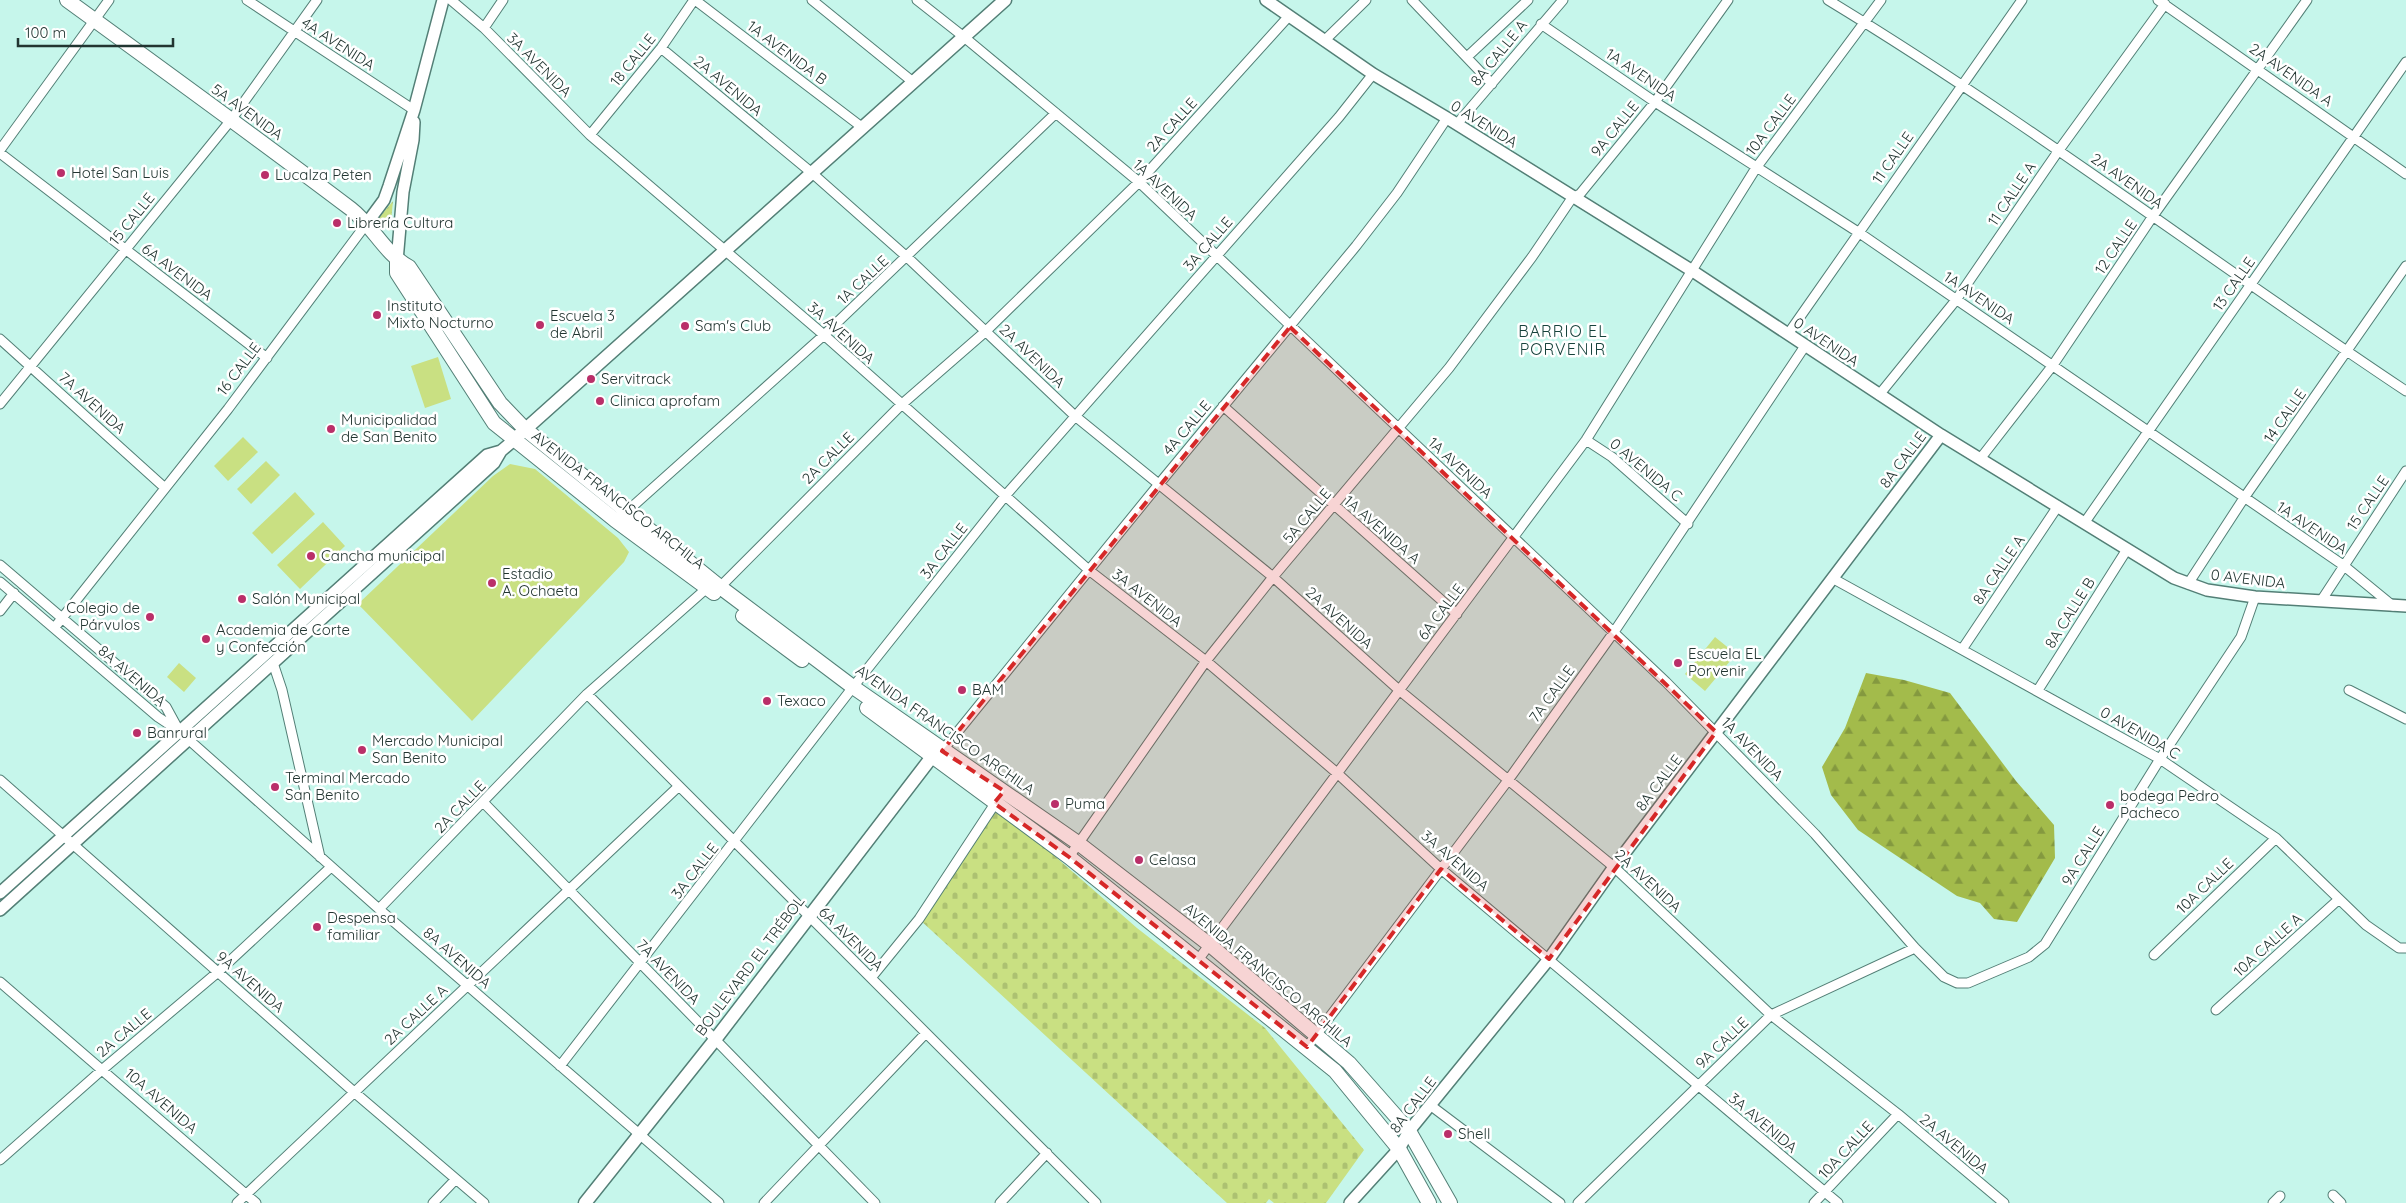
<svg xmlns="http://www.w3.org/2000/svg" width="2406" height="1203" viewBox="0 0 2406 1203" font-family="Quicksand,sans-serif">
<defs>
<pattern id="forest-firs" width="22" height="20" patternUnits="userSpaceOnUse" patternTransform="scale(1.25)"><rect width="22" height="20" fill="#a3bb4b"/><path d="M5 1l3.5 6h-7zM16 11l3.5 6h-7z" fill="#84993f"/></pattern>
<pattern id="cemetery-stones" width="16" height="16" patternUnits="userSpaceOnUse" patternTransform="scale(1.25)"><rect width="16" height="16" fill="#c9e082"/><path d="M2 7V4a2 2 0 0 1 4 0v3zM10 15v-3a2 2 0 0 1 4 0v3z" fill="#acc171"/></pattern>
<pattern id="park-dots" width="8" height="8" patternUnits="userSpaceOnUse" patternTransform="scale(1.25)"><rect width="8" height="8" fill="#c9e082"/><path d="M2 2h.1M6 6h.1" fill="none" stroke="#acc171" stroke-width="1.8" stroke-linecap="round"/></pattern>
</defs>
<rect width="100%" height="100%" fill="#c6f6eb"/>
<path fill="url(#forest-firs)" d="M1866 673 1904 680 1950 693 2016 781 2054 825 2055 858 2017 922 1994 919 1980 903 1957 896 1858 830 1831 795 1822 767 1845 728Z"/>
<path fill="url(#cemetery-stones)" d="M994 803 1137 928 1265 1028 1364 1150 1326 1203H1274L1269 1199 1266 1203H1227L919 919Z"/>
<path fill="url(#park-dots)" d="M393 201 390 231 378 219Z"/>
<path fill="#c9e082" d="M438 357 451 399 425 408 411 366Z
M243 437 258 452 228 481 214 466Z
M266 461 280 475 251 504 237 489Z
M510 464 535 469 618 538 629 552 624 562 472 721 358 604 493 476Z
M295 492 315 514 272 554 252 533Z
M323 522 345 546 300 589 277 565Z
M1715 637 1736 654 1705 691 1685 674Z
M179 663 196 678 184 692 167 677Z"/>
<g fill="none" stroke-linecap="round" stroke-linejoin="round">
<g stroke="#537f76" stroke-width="11">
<path id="minor" d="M247 0 414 110
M451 0 484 28 590 135 824 335 1090 571 1206 661 1337 773 1441 869 1838 1203
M695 0 863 128
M812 0 913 82
M917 0 964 37 1139 182 1666 682 1815 834 1915 948 1944 977 1957 983H1968L2029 957 2045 944 2160 759 2241 637 2255 597
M1412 0 1492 84
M1828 0C2027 121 2212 262 2406 391
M2158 0 2406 174
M1541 24 1655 102 1858 232 2343 565 2393 606
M484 28 503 0
M1324 41 1366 0
M661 48 812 173 907 257 1075 416 1273 577 1399 690 1614 867 1771 1015 1898 1114 2004 1203
M1467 57 1528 0
M1457 124 1563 0
M590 135 661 48 694 0
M0 150 109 0
M0 153 267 358
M1788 334 2022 0
M0 339 165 488
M1879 395 1956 300 2059 150 2165 4
M0 404 231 120 317 0
M1223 406 1457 614
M1586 440 1612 457 1688 524
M1980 459 2053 365 2153 216 2307 0
M624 514 824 335 1056 113
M2085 522 2406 62
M0 565 166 707 178 729
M1832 578 2160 759 2276 838 2366 925 2399 948H2406
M0 582 158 717 179 731 379 909 719 1203
M2188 584 2244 498 2406 266
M2321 601 2406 471
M0 611 14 593
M55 627 228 409 367 223
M1963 648 2058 506
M273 663 282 690 320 857
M2038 690 2126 551
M2349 690 2406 719
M587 694 1096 1203
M942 751 1159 484 1356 246 1397 193 1447 118
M0 780 354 1092 484 1203
M484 803 875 1203
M1069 857 1206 661 1273 577 1449 368 1532 257 1572 198 1580 194 1655 102 1728 0
M379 909 587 694 707 588 720 587 901 405 986 331 1139 182 1289 16
M2154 955 2276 838
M1198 960 1586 440 1756 168 1881 0
M871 978 919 919 998 799
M0 982 256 1203
M2216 1010 2338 900
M1307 1047 1509 779 1614 632 1805 346
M560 1066 853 687 1005 496 1339 117 1373 74
M1430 1105 1560 1203
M0 1160 103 1069 218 972 331 867
M2333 1195 2341 1203
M237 1203 679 786
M433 1203 456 1179
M764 1203 926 1033
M1000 1203 1047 1153
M1578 1203 1771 1015 1915 948
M1814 1203 1898 1114
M2273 1203 2280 1196"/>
</g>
<g stroke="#537f76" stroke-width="14">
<path id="tertiary" d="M1266 0 1373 74 1447 118 1691 270 1941 435 2174 578 2207 590 2255 597 2406 606
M367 223 384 200 389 186 414 110 443 0
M397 261 403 192 413 140 414 122
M0 893 487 455 501 451
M0 910 494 463 501 451 514 440
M1350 1203 1399 1149 1409 1131 1549 959 1614 867 1941 435"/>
</g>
<g stroke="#537f76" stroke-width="15">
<path id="secondary" d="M519 435 1005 0
M585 1203 714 1041 931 758 940 752"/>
</g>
<g stroke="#537f76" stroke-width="16">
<path id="primary" d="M67 0C162 69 257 138 351 209 373 226 385 254 409 267L500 403 525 429 720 587 853 687 1078 843 1210 945 1349 1063 1409 1131 1450 1203
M397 261V273L494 423 615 520 714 593
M743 616 802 660
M867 708 1069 857 1335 1071 1399 1149 1429 1203"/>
</g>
<use href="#minor" stroke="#fff" stroke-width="9"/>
<use href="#tertiary" stroke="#fff" stroke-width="11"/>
<use href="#secondary" stroke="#fff" stroke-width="12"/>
<use href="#primary" stroke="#fff" stroke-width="14"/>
</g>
<path fill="#d62828" fill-opacity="0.2" stroke="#d62828" stroke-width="4" stroke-dasharray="10 6" stroke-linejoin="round" d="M1290 327 1716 732 1549 959 1441 869 1307 1047 1069 857 994 803 1004 791 942 751Z"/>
<g fill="#ba2f69" stroke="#fff" stroke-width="2">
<circle cx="61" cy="173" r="5"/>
<circle cx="265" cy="175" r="5"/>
<circle cx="337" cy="223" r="5"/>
<circle cx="377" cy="315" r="5"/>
<circle cx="540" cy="325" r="5"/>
<circle cx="685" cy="326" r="5"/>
<circle cx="591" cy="379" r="5"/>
<circle cx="600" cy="401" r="5"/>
<circle cx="331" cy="429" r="5"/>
<circle cx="311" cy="556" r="5"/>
<circle cx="492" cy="583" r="5"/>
<circle cx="242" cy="599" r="5"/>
<circle cx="150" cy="617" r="5"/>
<circle cx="206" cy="639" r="5"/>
<circle cx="1678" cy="663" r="5"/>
<circle cx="962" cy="690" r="5"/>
<circle cx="767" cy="701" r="5"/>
<circle cx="137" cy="733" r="5"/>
<circle cx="362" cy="750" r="5"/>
<circle cx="275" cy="787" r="5"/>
<circle cx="1055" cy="804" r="5"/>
<circle cx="2110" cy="805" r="5"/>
<circle cx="1139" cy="860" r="5"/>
<circle cx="317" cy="927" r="5"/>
<circle cx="1448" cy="1134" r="5"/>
</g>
<g text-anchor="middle" stroke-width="5" stroke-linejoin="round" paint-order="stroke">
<g font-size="15" fill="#223531" stroke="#fff">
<text transform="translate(338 44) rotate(33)" y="5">4A AVENIDA</text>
<text transform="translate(787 53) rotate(37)" y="5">1A AVENIDA B</text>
<text transform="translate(1499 53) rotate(-51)" y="5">8A CALLE A</text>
<text transform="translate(633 60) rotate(-51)" y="5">18 CALLE</text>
<text transform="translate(539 65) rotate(45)" y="5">3A AVENIDA</text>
<text transform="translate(1641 75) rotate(34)" y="5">1A AVENIDA</text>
<text transform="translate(2291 75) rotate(35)" y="5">2A AVENIDA A</text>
<text transform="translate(728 86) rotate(40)" y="5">2A AVENIDA</text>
<text transform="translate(247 112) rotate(36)" y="5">5A AVENIDA</text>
<text transform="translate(1484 124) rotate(32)" y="5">0 AVENIDA</text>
<text transform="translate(1172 125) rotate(-48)" y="5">2A CALLE</text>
<text transform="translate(1771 125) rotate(-53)" y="5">10A CALLE</text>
<text transform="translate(1615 129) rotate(-51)" y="5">9A CALLE</text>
<text transform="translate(1893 158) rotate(-55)" y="5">11 CALLE</text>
<text transform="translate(2127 181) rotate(35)" y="5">2A AVENIDA</text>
<text transform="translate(1165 190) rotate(43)" y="5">1A AVENIDA</text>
<text transform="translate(2012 194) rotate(-56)" y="5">11 CALLE A</text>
<text transform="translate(132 219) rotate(-51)" y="5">15 CALLE</text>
<text transform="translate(1208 244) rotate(-49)" y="5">3A CALLE</text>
<text transform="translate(2116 247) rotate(-56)" y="5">12 CALLE</text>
<text transform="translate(177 272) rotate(37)" y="5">6A AVENIDA</text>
<text transform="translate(863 280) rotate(-43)" y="5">1A CALLE</text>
<text transform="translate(2234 284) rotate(-55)" y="5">13 CALLE</text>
<text transform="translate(1979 298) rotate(34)" y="5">1A AVENIDA</text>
<text transform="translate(841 333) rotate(42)" y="5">3A AVENIDA</text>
<text transform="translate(1826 342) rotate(34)" y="5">0 AVENIDA</text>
<text transform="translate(1032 356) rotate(44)" y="5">2A AVENIDA</text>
<text transform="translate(239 369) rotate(-53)" y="5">16 CALLE</text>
<text transform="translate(92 403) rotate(42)" y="5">7A AVENIDA</text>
<text transform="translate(2285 416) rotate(-55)" y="5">14 CALLE</text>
<text transform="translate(1187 428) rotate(-50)" y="5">4A CALLE</text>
<text transform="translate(828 458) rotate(-45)" y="5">2A CALLE</text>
<text transform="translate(1903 460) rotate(-53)" y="5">8A CALLE</text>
<text transform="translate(1460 468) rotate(43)" y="5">1A AVENIDA</text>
<text transform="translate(1646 470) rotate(40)" y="5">0 AVENIDA C</text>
<text transform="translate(618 500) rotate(38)" y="5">AVENIDA FRANCISCO ARCHILA</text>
<text transform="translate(2368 503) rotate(-56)" y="5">15 CALLE</text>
<text transform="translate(1307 516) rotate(-50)" y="5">5A CALLE</text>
<text transform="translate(2312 528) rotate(34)" y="5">1A AVENIDA</text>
<text transform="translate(1382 530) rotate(41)" y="5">1A AVENIDA A</text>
<text transform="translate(944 551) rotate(-52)" y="5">3A CALLE</text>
<text transform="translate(1999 570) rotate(-56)" y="5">8A CALLE A</text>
<text transform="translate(2248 579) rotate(7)" y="5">0 AVENIDA</text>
<text transform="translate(1147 598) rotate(38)" y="5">3A AVENIDA</text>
<text transform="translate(1441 612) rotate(-53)" y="5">6A CALLE</text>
<text transform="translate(2070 613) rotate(-58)" y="5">8A CALLE B</text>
<text transform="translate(1339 618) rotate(42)" y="5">2A AVENIDA</text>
<text transform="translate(132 676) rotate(41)" y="5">8A AVENIDA</text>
<text transform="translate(1552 694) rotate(-54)" y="5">7A CALLE</text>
<text transform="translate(945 730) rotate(35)" y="5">AVENIDA FRANCISCO ARCHILA</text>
<text transform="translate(2140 733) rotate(30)" y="5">0 AVENIDA C</text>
<text transform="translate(1752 749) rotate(46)" y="5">1A AVENIDA</text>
<text transform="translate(1659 783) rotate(-53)" y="5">8A CALLE</text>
<text transform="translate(460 807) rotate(-46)" y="5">2A CALLE</text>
<text transform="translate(2083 856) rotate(-58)" y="5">9A CALLE</text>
<text transform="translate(1455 861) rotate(41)" y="5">3A AVENIDA</text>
<text transform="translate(695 871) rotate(-52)" y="5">3A CALLE</text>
<text transform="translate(1648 881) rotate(43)" y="5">2A AVENIDA</text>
<text transform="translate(2205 886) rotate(-44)" y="5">10A CALLE</text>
<text transform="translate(851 939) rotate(45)" y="5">6A AVENIDA</text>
<text transform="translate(2268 945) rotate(-42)" y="5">10A CALLE A</text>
<text transform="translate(457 958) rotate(41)" y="5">8A AVENIDA</text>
<text transform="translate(750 966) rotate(-53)" y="5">BOULEVARD EL TRÉBOL</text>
<text transform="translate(668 972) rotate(46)" y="5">7A AVENIDA</text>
<text transform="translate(1268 975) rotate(40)" y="5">AVENIDA FRANCISCO ARCHILA</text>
<text transform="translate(250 982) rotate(41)" y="5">9A AVENIDA</text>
<text transform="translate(416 1015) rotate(-43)" y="5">2A CALLE A</text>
<text transform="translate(124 1033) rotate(-40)" y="5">2A CALLE</text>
<text transform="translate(1722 1043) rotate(-44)" y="5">9A CALLE</text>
<text transform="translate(161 1101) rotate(41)" y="5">10A AVENIDA</text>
<text transform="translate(1413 1105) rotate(-53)" y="5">8A CALLE</text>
<text transform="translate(1763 1123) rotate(40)" y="5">3A AVENIDA</text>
<text transform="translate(1954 1144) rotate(40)" y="5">2A AVENIDA</text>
<text transform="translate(1846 1150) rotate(-47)" y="5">10A CALLE</text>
</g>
<g font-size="15" fill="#223531" stroke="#fff" text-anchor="start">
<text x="71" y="178">Hotel San Luis</text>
<text x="275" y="180">Lucalza Peten</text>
<text x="347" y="228">Librería Cultura</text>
<text x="387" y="311">Instituto<tspan x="387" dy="17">Mixto Nocturno</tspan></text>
<text x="550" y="321">Escuela 3<tspan x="550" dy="17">de Abril</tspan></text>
<text x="695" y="331">Sam's Club</text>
<text x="601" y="384">Servitrack</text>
<text x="610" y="406">Clinica aprofam</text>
<text x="341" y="425">Municipalidad<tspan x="341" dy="17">de San Benito</tspan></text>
<text x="321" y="561">Cancha municipal</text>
<text x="502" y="579">Estadio<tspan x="502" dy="17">A. Ochaeta</tspan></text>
<text x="252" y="604">Salón Municipal</text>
<text x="140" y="613" text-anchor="end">Colegio de<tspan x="140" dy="17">Párvulos</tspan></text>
<text x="216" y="635">Academia de Corte<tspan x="216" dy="17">y Confección</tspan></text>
<text x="1688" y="659">Escuela EL<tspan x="1688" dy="17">Porvenir</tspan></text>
<text x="972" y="695">BAM</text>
<text x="777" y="706">Texaco</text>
<text x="147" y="738">Banrural</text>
<text x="372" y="746">Mercado Municipal<tspan x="372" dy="17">San Benito</tspan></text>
<text x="285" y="783">Terminal Mercado<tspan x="285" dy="17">San Benito</tspan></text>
<text x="2120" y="801">bodega Pedro<tspan x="2120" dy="17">Pacheco</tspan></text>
<text x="1065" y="809">Puma</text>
<text x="1149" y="865">Celasa</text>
<text x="327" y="923">Despensa<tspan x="327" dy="17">familiar</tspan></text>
<text x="1458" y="1139">Shell</text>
</g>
<g font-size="16" letter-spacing="1" fill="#17433c" stroke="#fff">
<text x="1563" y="337">BARRIO EL<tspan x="1563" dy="18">PORVENIR</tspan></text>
</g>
</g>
<path d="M18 38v8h155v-8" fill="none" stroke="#223531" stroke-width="2.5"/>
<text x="25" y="38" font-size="15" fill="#223531" stroke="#ffffff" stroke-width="4" paint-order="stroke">100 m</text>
</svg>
